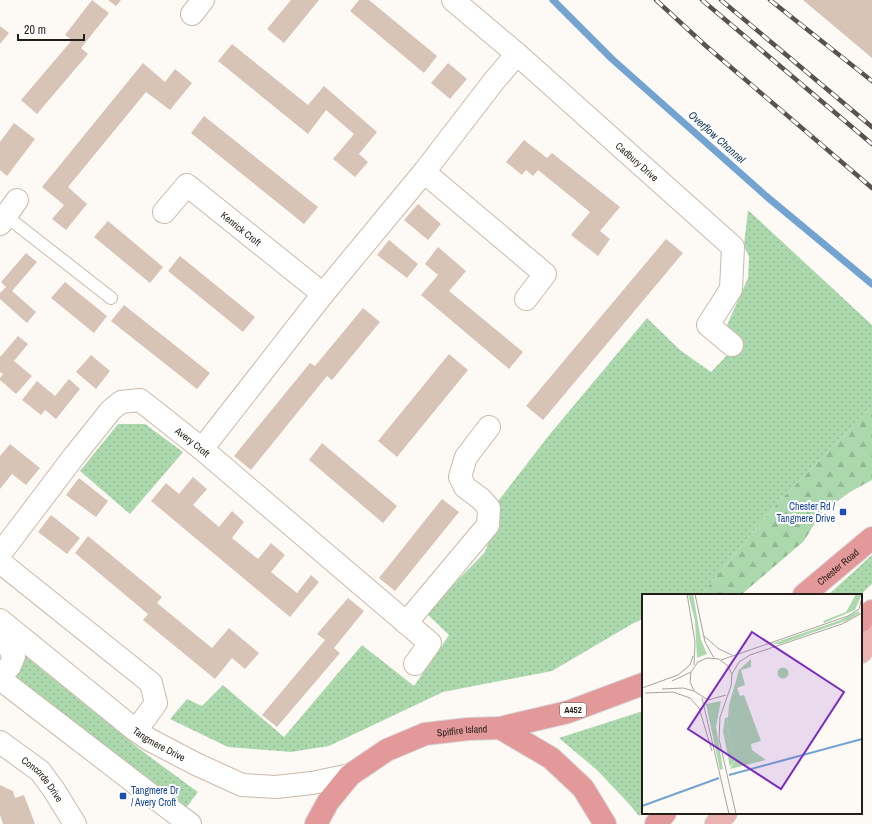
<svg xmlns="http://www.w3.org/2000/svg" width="872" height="824" viewBox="0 0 872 824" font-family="'Archivo Narrow',sans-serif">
<defs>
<pattern id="grass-dots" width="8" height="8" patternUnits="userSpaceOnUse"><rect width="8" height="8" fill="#acd8ad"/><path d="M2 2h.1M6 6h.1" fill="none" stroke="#94b994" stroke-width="1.8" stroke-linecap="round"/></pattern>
<pattern id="forest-firs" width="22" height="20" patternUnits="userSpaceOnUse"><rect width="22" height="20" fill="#acd8ad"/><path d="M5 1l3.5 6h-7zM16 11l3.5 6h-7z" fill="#94b994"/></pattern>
</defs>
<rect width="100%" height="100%" fill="#fdfaf6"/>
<path fill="url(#grass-dots)" d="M748 210 872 325V406L774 507 701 595H643V619L632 624 552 671 443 692 329 746 291 752 228 747 170 719 187 699 202 706 223 685 284 737 362 645 414 686 449 635 426 613 485 552 491 535 495 505 550 434 647 318 680 350 711 372 741 341 727 325 748 278 749 257 744 245Z
M118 424H145L183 452 130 514 80 471Z
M872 555V584L860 595H828Z
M22 653 146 754 198 792 183 812 11 679Z
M643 711V810L639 816 630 805 597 770 559 738Z"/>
<path fill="url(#forest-firs)" d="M872 406V480L850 492 821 513 804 541 741 595H701L774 507Z"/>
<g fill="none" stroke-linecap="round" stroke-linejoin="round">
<path stroke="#73a3d1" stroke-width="7" d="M553 0 612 59 766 196 872 284"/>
</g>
<path fill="#d8c4b6" d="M92 0 109 13 81 48 88 54 37 114 21 100 72 40 65 35Z
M108 0H121L116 6Z
M291 0H319L284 43 267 29Z
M359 0H369L437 56 424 73 350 11Z
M803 0H872V58Z
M0 26 9 33 0 44Z
M232 44 308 105 324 86 377 132 359 154 368 162 355 177 333 159 354 134 326 110 308 134 218 61Z
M143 63 165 82 175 69 192 83 170 110 146 92 68 187 87 204 66 230 52 219 64 205 42 187Z
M448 63 467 79 450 99 431 83Z
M204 116 318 207 304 224 191 133Z
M14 123 35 139 7 176 0 170V142Z
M524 140 547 158 552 153 620 207 600 231 610 239 598 256 571 235 590 212 538 170 533 176 526 170 522 175 506 162Z
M418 204 441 224 428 240 404 220Z
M108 221 163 267 150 283 94 237Z
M666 239 683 253 543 420 526 406Z
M389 240 418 264 407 278 377 255Z
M438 247 466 271 449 291 523 352 509 369 421 295 438 275 425 264Z
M26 253 37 262 12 291 36 312 27 323 0 299V293L6 287 1 282Z
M180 256 255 317 243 332 168 271Z
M65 282 107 316 94 333 51 298Z
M124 305 210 373 197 389 111 321Z
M363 308 380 322 332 380 327 376 251 470 234 456 310 363 315 366Z
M18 336 28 344 14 361 32 376 16 394 0 380V378L3 374 0 372V357Z
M449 354 468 370 397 457 378 441Z
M91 355 110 371 96 389 76 372Z
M69 379 80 389 56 419 45 410 41 415 22 400 37 381 55 396Z
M322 443 397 506 383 523 309 460Z
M10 444 40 468 26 485 12 474 0 489V456Z
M193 477 207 489 193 505 219 527 232 511 244 522 232 538 258 559 271 543 285 555 271 572 297 593 311 575 319 582 290 617 151 501 166 483 179 494Z
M79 478 108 501 96 517 66 495Z
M442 499 459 512 395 591 379 578Z
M51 515 80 538 67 554 38 532Z
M88 536 162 597 157 603 212 648 229 628 259 653 245 669 232 658 215 679 143 620 148 614 75 553Z
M348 598 364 611 334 648 340 653 277 727 262 715 325 640 317 634Z
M0 785 13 791 15 798 24 795 35 824H3L0 815Z"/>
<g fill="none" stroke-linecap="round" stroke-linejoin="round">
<g stroke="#cbb9a9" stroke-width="14">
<path id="service" d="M6 216 111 298"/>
</g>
<g stroke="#cbb9a9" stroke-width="24">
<g id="minor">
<path id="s1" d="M453 0 517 54 733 247 731 289 708 325 732 345"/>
<path d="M192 14 203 0"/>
<path d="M424 172 545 274 526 299"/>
<path id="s2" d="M164 212 187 185 323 294"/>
<path d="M0 224 17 200"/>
<path d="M202 449 323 294 424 172 494 81 517 54"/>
<path id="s3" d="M0 554 75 455 111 410 121 402 140 400 202 449 430 643 415 664"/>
<path d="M0 562 151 683 156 703 143 721 134 729"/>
<path d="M406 623 488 525 489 508 481 499 465 487 460 477 466 457 489 427"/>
<path d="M0 634 4 639 14 656 10 666 0 676"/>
<path id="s4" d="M0 742 40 771 54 790 75 824"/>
</g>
</g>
<g stroke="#cbb9a9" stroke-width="24">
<g id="tertiary">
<path id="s5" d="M0 620 134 729 150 740 196 764 242 785 276 787 312 783 350 775"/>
<path d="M0 679 147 792 190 824"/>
</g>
</g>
<g stroke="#d8d6d5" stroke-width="24">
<path id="primary" d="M861 652 872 638
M716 824 726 813"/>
</g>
<g stroke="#d8d6d5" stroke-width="24">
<g id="trunk">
<path id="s6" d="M804 595 872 538"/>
<path d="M861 621 872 611"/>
<path d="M500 728 551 758 583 788 605 824"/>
<path id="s7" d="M316 824 328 802 350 775 387 750 425 734 468 729 500 728 568 712 643 684"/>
<path d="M656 824 665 813"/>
</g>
</g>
<use href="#service" stroke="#fff" stroke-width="12"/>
<use href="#minor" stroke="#fff" stroke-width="22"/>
<use href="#tertiary" stroke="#fff" stroke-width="22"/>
<use href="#primary" stroke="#eab2b3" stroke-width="22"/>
<use href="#trunk" stroke="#e3989a" stroke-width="22"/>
<g stroke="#59524d" stroke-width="4.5">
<path id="rail" d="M656 0 706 46 872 188
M702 0 872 144
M721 0 872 127
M770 0 872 81"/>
</g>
<use href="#rail" stroke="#fff" stroke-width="3" stroke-dasharray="9" stroke-linecap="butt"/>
</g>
<g fill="#1a4fb4" stroke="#fff" stroke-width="1.5">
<rect x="839" y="508" width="8" height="8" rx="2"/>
<rect x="119" y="792" width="8" height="8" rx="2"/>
</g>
<g text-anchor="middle" stroke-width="4" stroke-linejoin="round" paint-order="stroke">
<rect fill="#fff" stroke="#66625d" stroke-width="1" x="560" y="703" width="26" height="14" rx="3"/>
<g font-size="9" font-weight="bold" fill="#251e18">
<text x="573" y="713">A452</text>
</g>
<g font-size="10" fill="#251e18" stroke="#fff">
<text dy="4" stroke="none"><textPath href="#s1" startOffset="245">Cadbury Drive</textPath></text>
<text dy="4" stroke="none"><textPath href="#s2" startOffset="105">Kenrick Croft</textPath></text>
<text dy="4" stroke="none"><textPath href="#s3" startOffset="281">Avery Croft</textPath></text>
<text dy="4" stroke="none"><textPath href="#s6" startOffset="44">Chester Road</textPath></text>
<text dy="4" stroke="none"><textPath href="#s7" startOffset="183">Spitfire Island</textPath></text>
<text dy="4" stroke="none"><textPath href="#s5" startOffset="202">Tangmere Drive</textPath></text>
<text dy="4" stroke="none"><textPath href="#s4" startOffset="57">Concorde Drive</textPath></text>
</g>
<g font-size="10" fill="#164399" stroke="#fff" text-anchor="end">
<text x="835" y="510">Chester Rd /<tspan x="835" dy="12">Tangmere Drive</tspan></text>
<text x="131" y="794" text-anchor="start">Tangmere Dr<tspan x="131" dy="12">/ Avery Croft</tspan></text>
</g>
<g font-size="11" font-style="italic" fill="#113654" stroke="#fff">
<text transform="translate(717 137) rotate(42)" y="4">Overflow Channel</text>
</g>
</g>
<g transform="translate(642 594)">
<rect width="220" height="220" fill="#fdfaf6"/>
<path d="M46 0H51L59 46 65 60 55 64 53 27ZM214 0H220L213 16 182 29 181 27 204 18ZM216 17 218 19 206 26 138 50H129L199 26ZM109 65V73L99 76 103 91 95 94 98 102 102 101 119 147 109 150 110 156 124 166 88 175 93 166 85 133 87 111 97 76ZM135.5 79a5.5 5.5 0 1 1 11 0a5.5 5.5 0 1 1-11 0ZM79 107 74 133 81 175 78 176 64 110Z" fill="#acd8ad"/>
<path d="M86 123 85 133 93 166 88 173 81 137 83 124Z" fill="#acd8ad"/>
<path fill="none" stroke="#73a3d1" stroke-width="2" d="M87 181 220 145M0 212 77 184"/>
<path fill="none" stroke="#a7a29d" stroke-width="1" d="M45 0 53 48 52 71M53 0 63 48 72 64M217 15 220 3M62 42 77 55 90 61M79 66 206 22 217 15M90 80 97 68 108 61 200 30 220 19M30 87 49 78M0 94 36 81 48 71 51 62M20 95 41 94 52 97M3 99 31 98 48 104 57 114 70 157M84 101 66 106 52 97 48 88 49 78 56 68 65 64 77 65 86 72 90 81 89 92 78 123 77 145 94 220M60 104 87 220"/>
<path fill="#7b2cbf" fill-opacity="0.15" stroke="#7b2cbf" stroke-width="2" d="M110 38 202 98 139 195 46 135Z"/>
<rect width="220" height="220" fill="none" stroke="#251e18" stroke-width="2"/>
</g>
<path d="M18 34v6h66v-6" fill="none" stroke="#251e18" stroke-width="2"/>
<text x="24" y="34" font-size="12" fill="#251e18" stroke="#ffffff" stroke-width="3" paint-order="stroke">20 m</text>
</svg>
